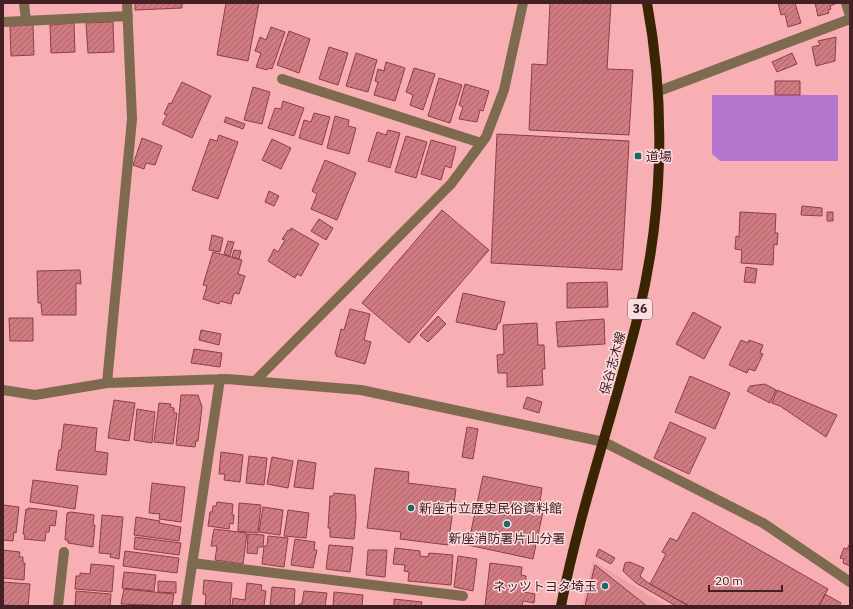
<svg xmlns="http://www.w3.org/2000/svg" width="853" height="609" viewBox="0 0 853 609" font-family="'IBM Plex Sans','Noto Sans JP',sans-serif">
<defs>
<pattern id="building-hatch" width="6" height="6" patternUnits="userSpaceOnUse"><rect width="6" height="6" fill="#d07b81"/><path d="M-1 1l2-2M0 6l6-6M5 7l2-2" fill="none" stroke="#aa6469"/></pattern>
</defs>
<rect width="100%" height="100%" fill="#f8afb3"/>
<path fill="#eda0a5" d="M593 561 667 606H582Z"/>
<path fill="#b576d0" d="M712 95H838V161H720L712 154Z"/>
<path fill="url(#building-hatch)" stroke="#8c3e47" d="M135 3H182V8L135 10Z
M226 3H259L248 61 217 55Z
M550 3H611L607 69 633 70 629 135 529 130 532 64 547 65Z
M778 3H795L801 23 788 27 785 14 781 15Z
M815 3H835V4L830 6 831 9 828 10 829 13 818 16Z
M113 22 114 52 88 53 86 23Z
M74 23 75 52 51 53 50 25Z
M33 25 34 55 11 56 10 26Z
M271 27 285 32 272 69 268 68 267 70 256 67 261 53 255 51 260 37 266 40Z
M289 31 310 39 299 73 277 65Z
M836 37 835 61 816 66 812 47 820 45 818 41Z
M329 47 348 53 338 85 319 79Z
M356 53 377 60 368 92 346 86Z
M792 53 797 64 777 72 772 62Z
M386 62 405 68 395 101 374 95 378 82 375 81 378 69 384 71Z
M414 68 435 74 423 110 410 105 413 95 406 92Z
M439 78 462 85 450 123 428 116Z
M775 81H800V95H775Z
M182 82 211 96 192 138 162 124 167 115 164 114 169 103 171 104Z
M465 84 489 91 483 111 480 110 477 122 459 119 463 107 459 105Z
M253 87 270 92 262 124 244 120Z
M283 101 304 108 294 136 268 128 275 108 281 109Z
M314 113 330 117 322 145 299 138 304 120 311 122Z
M335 116 349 120 348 126 356 128 349 154 327 148Z
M226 117 245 124 243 129 224 122Z
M388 130 400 133 390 168 368 161 377 132 386 135Z
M497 134 629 141 622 270 491 263Z
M219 135 238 142 218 199 192 190 210 139 217 141Z
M406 136 427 142 416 178 395 172Z
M142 138 162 146 155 165 146 163 144 169 133 165Z
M272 139 291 148 281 169 262 160Z
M431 140 456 147 451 168 445 166 441 180 421 174Z
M325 160 356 173 337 220 311 209 317 194 312 191Z
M269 191 279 196 274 206 265 202Z
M802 206 822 208V216L801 215Z
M442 210 489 250 409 343 362 303Z
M740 212 776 214 775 233H778L777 245 774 244 773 265 741 263 742 250 735 249 736 236 739 237Z
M827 212H833V221H827Z
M319 219 333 228 326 240 311 231Z
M291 228 319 244 301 276 297 274 295 278 268 261 274 249 278 252 285 240 282 239 288 230 290 231Z
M212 235 223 238 220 252 209 250Z
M228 241 234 242 230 256 224 254Z
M234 250 241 251 239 259 232 257Z
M213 252 242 260 238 274 245 276 239 294 234 293 231 304 220 301 219 304 203 299 207 286 203 285Z
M746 267 757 269 755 283 744 282Z
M80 270 81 284 76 283V315H42L41 303H38L37 271Z
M607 282 608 307 567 308V283Z
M463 293 505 302 500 323H498L496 330 456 322Z
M350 309 370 314 364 340 371 342 365 364 336 356 337 354H335L341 329 344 330Z
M693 312 721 327 704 359 676 344Z
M438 316 446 324 428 342 420 335Z
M9 318H33V341H10Z
M604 319 605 344 558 347 556 322Z
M537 323 538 345H544L545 369H542L543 385 507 387V373H498L497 355 504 354 503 325Z
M201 330 221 334 219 345 199 340Z
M741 340 748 343 749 340 763 345 760 353 763 354 755 371 749 369 747 373 729 365Z
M194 349 222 353 220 367 191 363Z
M690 376 730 393 715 429 675 412Z
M765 384 776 390 770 403 747 391 750 386Z
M777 390 837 415 826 437 780 406 772 403Z
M181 395H198L202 407 198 441H196L195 447 176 445Z
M527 397 542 402 539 413 523 408Z
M114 400 135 403 129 441 108 438Z
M159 403 171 404 170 407 174 408V413H177L173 444 154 442Z
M137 409 155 412 152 443 134 440Z
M670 422 706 438 689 474 654 458Z
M64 424 97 428 95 451 108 453 106 475 56 470 59 450H61Z
M467 427 478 429 473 459 462 457Z
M221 452 243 455 240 482 224 480 225 474H219Z
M249 456 267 458 264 485 246 483Z
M272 457 293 461 288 488 267 484Z
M298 460 316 463 313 489 294 487Z
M375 468 409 472 408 483 456 489 448 545 400 539 401 532 367 528Z
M483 476 542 488 540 501 545 502 533 559 468 545Z
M33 480 78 486 75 509 30 502Z
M152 483 185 487 181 522 159 519 160 514 149 513Z
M334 493 355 495 356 517 354 539 330 537V528H328L330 496H333Z
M217 502 233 504 232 515H234L233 524 230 523 229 529 208 526 210 512H212L213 506H216Z
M239 503 261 505 258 533 238 531Z
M3 505 19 507 16 533 14 532 13 541 3 540Z
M263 507 283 510 280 535 259 532Z
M28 508 57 511 55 526 50 525 49 532H46L45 541 24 539 25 535 23 534 26 509 28 510Z
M288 510 309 513 306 538 284 536Z
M71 512 94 515 93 525H95L93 547 68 543V540H65L67 513Z
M693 512 828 589 819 606H689L650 584 666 554 662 552 670 538 677 541Z
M102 515 123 517 119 559 110 557 111 554 99 553Z
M136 517 160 521 159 523 181 527 179 541 134 535Z
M214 529 247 533 243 564 215 560 217 546H211Z
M248 534 264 535 263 547H258L257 554 247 553Z
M268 536 288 538 284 567 262 564 264 546H267Z
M135 537 181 543 179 555 134 549Z
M295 539 315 542 314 550H317L313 568 291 565Z
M850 543V566L843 563 844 559 840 558 844 548 847 549Z
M329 545 353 547 350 572 326 569Z
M395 548 420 551V556L428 557 429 553 453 555 451 585 408 581 409 572 404 571 405 565 393 564Z
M599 549 615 558 611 564 596 556Z
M3 550 20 552 19 557H23V563H25L24 580 3 578Z
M368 550H387L385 577 366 575Z
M125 551 179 558 177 573 123 566Z
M458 556 477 559 473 591 454 587Z
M630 562 644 568 640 576 647 582 689 606H676L636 583 623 571 625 563Z
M490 563 522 567 521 575 526 576 524 592 535 594 534 603 523 601 522 606H485Z
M91 564 114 566 112 592 75 589 76 576H80V573L90 574Z
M595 565 647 606H585Z
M124 572 156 575 154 591 122 588Z
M204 580 232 583 230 606H205L206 595 203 594Z
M158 581 176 582V593L158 592Z
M3 582 30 584 28 606 3 605Z
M247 583 262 585 261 590 266 591 264 606H232L233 598 245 600Z
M272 587 295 589 294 606H270Z
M124 589 174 594 172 606 121 604Z
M76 591 111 594 110 606H75Z
M304 591 327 593 325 606H297L302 603Z
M334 592 363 595 362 606H333Z
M825 594 841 603 839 606H819Z
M394 599 422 602 421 606H394Z"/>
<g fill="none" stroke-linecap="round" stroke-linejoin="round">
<path stroke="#7e6a4e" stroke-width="10" d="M24 3 26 21
M846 3 850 16
M3 22 128 16
M282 79 481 143
M659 91 850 19
M255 381 451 184 486 137 504 90 523 3
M107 383 132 119 127 3
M3 390 35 395 107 383 227 379 361 390 604 442 763 523 850 582
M192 563 463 596
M186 605 220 379
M58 606 64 552"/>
<path stroke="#392504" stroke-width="10" d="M561 606C580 508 614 413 638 316 663 215 666 106 647 3"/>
</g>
<g fill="#1b6869" stroke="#fbdedf" stroke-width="1.5">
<rect x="634" y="152" width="8" height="8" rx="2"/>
<circle cx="411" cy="508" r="4"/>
<circle cx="507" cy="524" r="4"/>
<circle cx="605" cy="586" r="4"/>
</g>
<g text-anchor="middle" stroke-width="3" stroke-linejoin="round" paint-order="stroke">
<rect fill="#fbdedf" stroke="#7a595c" stroke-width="1" x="628" y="299" width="24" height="20" rx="3"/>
<g font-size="12" font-weight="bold" fill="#432024">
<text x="640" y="313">36</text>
</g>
<g font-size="13" fill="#432024" stroke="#fbdedf" text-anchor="start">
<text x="646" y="161">道場</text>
<text x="419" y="513">新座市立歴史民俗資料館</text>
<text x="507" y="543" text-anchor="middle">新座消防署片山分署</text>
<text x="597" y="591" text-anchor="end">ネッツトヨタ埼玉</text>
</g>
<g font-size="13" fill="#432024" stroke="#fbdedf">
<text transform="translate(612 363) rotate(-75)" y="5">保谷志木線</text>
</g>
</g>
<rect width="853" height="609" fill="none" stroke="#432024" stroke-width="8"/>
<path d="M709 585v6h73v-6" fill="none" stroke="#432024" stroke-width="2"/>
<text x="715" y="585" font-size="12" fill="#432024" stroke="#fbdedf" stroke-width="3" paint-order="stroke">20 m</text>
</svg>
